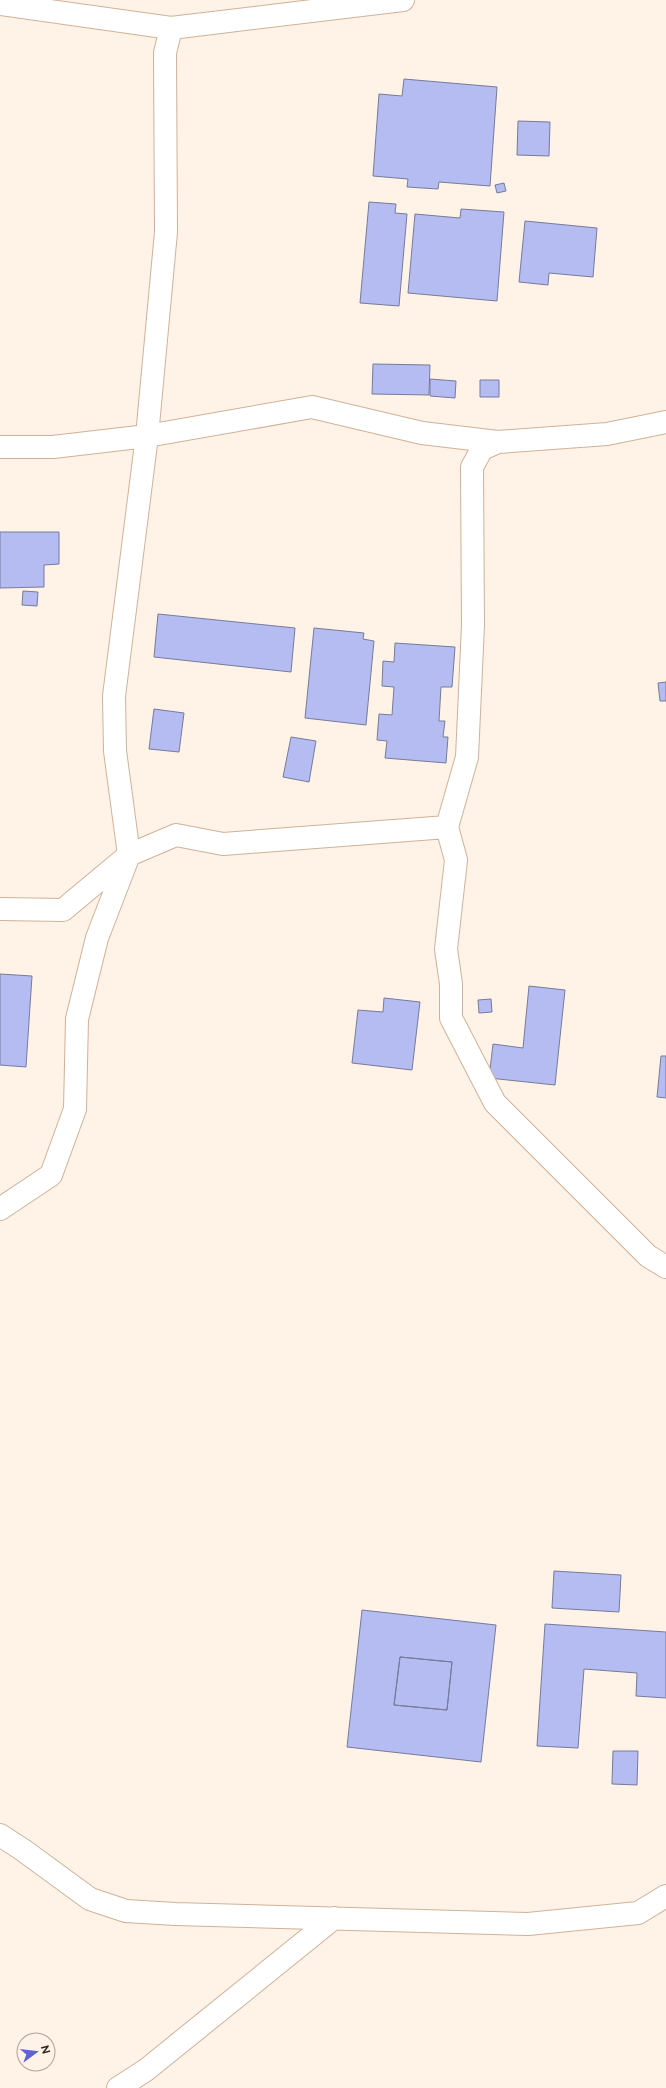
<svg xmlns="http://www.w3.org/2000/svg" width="666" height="2088" viewBox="0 0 666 2088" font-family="Raleway,sans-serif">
<rect width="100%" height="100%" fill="#fff2e7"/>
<path fill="#b4bcf1" stroke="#767b9b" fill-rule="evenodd" d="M404 79 497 87 490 186 439 182 438 189 407 187 408 179 373 176 379 94 402 96Z
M518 121 550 122 549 156 517 155Z
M504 183 506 191 497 193 495 185Z
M369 202 396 204 395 213 407 214 399 306 360 303Z
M461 209 504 212 497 301 408 293 415 214 460 218Z
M525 221 597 228 593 277 549 273 548 285 519 282Z
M373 364 430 365 429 395 372 394Z
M430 379 456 381 455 398 430 396Z
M480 380H499V397H480Z
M0 532H59V564L44 565V587L0 588Z
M23 591 38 592 37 606 22 605Z
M158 614 295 628 291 672 154 657Z
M314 628 364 633 363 639 374 641 366 725 305 718Z
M395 643 455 647 452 687H441L439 721H445L443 737H448L446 763 385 758 387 741 377 740 379 714 392 715 394 687 382 686 383 661 394 662Z
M666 682V701H660L658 683Z
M154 709 184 713 179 752 149 749Z
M291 737 316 741 309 782 283 777Z
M0 974 32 976 26 1067 0 1065Z
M529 986 565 990 555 1085 489 1078 493 1044 523 1048Z
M384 998 420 1002 412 1070 352 1063 358 1010 383 1012Z
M491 999 492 1012 479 1013 478 1000Z
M661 1056H666V1098L657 1097Z
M554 1571 621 1575 619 1612 552 1608Z
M362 1610 496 1625 481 1762 347 1747ZM400 1657 452 1662 447 1710 394 1705Z
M545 1624 666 1632V1698L636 1696 637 1673 584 1669 578 1748 537 1746Z
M400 1657 452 1662 447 1710 394 1705Z
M613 1751H638L637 1785 612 1784Z"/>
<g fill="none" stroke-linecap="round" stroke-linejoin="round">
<g stroke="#cfb298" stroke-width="24">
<path id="street" d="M0 4 171 28 403 0
M666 422 607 434 498 442 482 449 472 467 473 625 467 757 447 827 456 860 446 949 451 984V1018L495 1103 648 1256 666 1267
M0 447H53L147 436 312 407 422 433 498 442
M0 909 63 910 129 855 176 835 223 844 447 827
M0 1209 51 1175 75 1109 77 1019 97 938 129 855 115 751 114 696 147 436 166 232 165 53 171 28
M0 1835 23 1850 90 1899 126 1911 175 1914 528 1924 638 1913 666 1896
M118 2088 146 2070 334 1918"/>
</g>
<use href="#street" stroke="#fff" stroke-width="22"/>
</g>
<g transform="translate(36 2052) rotate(75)"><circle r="19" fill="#fff2e7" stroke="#aea297"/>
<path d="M0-3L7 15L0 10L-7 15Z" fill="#5e61d9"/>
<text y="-6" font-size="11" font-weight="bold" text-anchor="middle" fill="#34291f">N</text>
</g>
</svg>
